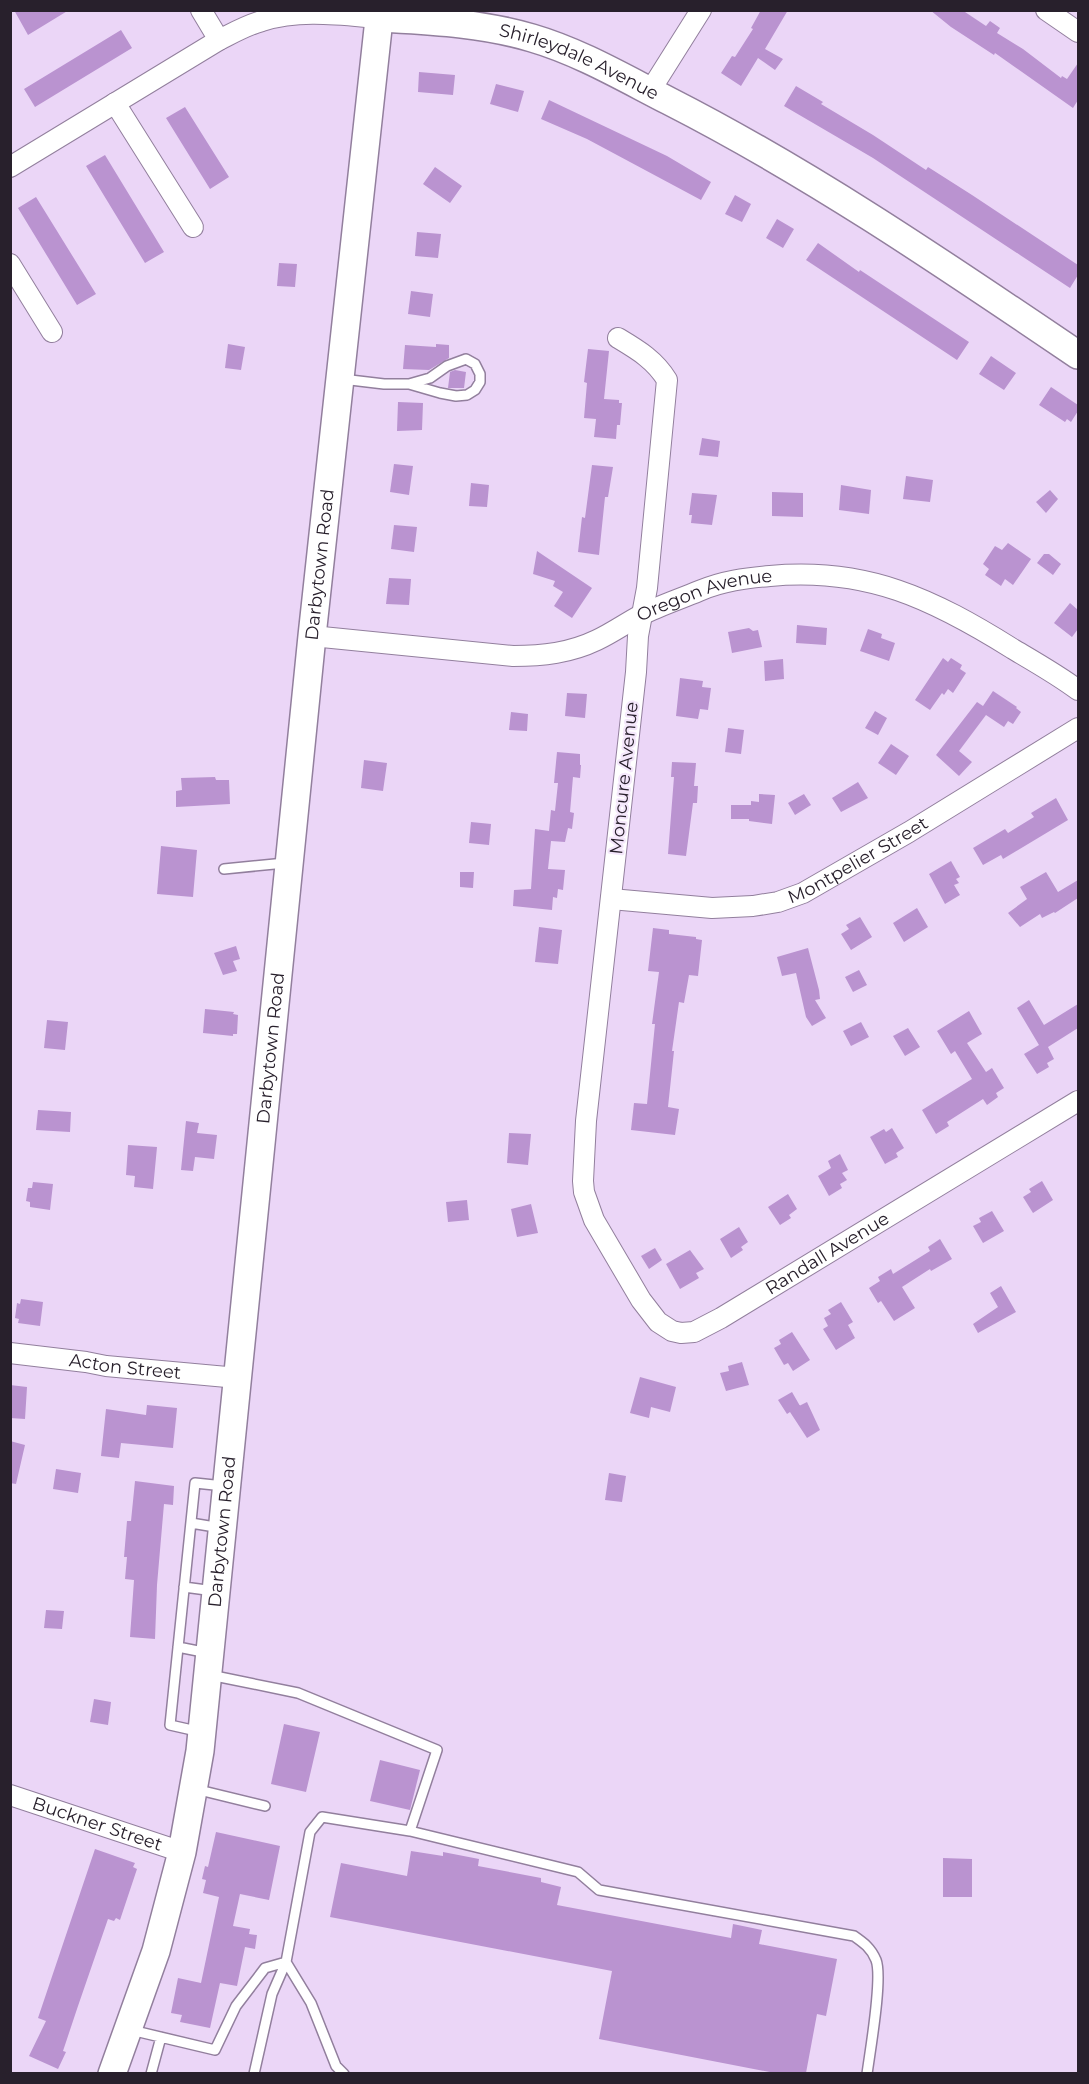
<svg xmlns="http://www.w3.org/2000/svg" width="1089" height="2084" viewBox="0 0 1089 2084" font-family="Montserrat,sans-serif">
<rect width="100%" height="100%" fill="#ebd6f7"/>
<path fill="#ba93d0" d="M14 10H69L28 35Z
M761 10H788L765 49 783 59 775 70 758 58 741 86 721 73 732 56 735 57 753 29 751 28Z
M930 10H962L986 26 990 21 1000 28 997 33 1023 49 1061 78 1062 76 1067 79 1078 63V100L1073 108 995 53 994 55 951 27Z
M121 30 132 48 35 107 24 89Z
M419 72 455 75 453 95 418 92Z
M496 84 524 91 518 112 490 104Z
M796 86 823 102 821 104 873 135 926 170 928 167 972 195 1078 265V275L1070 288 873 158 784 106Z
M549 100 667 156 711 182 701 200 587 139 541 119Z
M185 107 229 177 210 189 166 118Z
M105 155 164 252 145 263 86 166Z
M435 167 462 186 450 203 423 184Z
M735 195 751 204 742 222 725 214Z
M36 197 96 294 77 305 18 208Z
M777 219 794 229 783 248 766 238Z
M417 232 441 234 438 258 415 256Z
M818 243 859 272 860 270 969 342 957 360 806 260Z
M279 263 297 264 295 287 277 286Z
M411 291 433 294 430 317 408 314Z
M228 344 245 347 241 370 225 368Z
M436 344 449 345V358L429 370 403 369 405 345 436 347Z
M588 349 609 351 604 399 619 400V403H622L620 425H617L616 439 594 437 596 419 584 418 587 383 584 382Z
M991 356 1016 373 1004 390 979 374Z
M455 370 466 372 464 388H448L450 372Z
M1051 387 1078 405V411L1071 422 1067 419 1065 422 1039 405Z
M398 402 423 403 422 430 397 431Z
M702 438 720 441 718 457 699 455Z
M394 464 413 466 409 495 390 492Z
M592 465 613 467 608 497H605L599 555 578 552 582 517 585 518Z
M906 476 933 480 930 502 903 499Z
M471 483 489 485 487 507 469 506Z
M841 485 871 490 869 514 839 510Z
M1050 490 1058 499 1046 513 1036 502Z
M772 492 803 493V517L772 516Z
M692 493 717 495 712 525 691 523 692 515H689Z
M394 525 417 527 414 552 391 549Z
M1008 543 1031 559 1013 585 1005 579 1001 586 985 575 989 569 983 564 995 546 1002 550Z
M537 551 592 588 572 618 554 606 563 592 553 586 555 581 533 574Z
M1044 554H1049L1061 564 1053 575 1037 563Z
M389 578 411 579 409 605 386 604Z
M1070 603 1078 610V629L1072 637 1054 623Z
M797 625 827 628 826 645 796 643Z
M749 628 753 631 758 630 762 647 732 653 728 632Z
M868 629 882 634 881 638 895 643 889 661 860 651Z
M943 658 948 662 951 658 962 665 960 669 966 673 953 693 948 689 944 695 942 693 930 710 915 700Z
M783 659 784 679 765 681 764 661Z
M680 678 703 681 702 687 711 688 708 710 700 709 698 719 676 716Z
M993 691 1017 707 1016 708 1021 712 1013 724 1008 721 1004 727 986 715 959 751 972 762 959 776 936 755 977 702 983 706Z
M567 693 587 694 585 718 565 716Z
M875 711 887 718 878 735 865 728Z
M511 712 528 714 527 731 509 730Z
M728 728 744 730 741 754 725 752Z
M891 744 909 756 896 775 878 763Z
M557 752 580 754V765H581L580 778 573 777 570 812 574 813 572 829 568 828 565 842 551 841 548 869 565 870 563 890 558 889 557 898 553 897 552 910 513 906 514 890 531 889 535 829 549 831 551 810 555 811 558 783H554Z
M364 760 387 763 383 791 361 788Z
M672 762 696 763 694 786H698L697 803H693L686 856 668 854 674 777H671Z
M215 777 216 780H229L230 804 176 807V791L182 790 181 778Z
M858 782 868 798 841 812 832 798Z
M759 794 775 795 772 824 749 821V819H731V805H751V801L759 802Z
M804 794 811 805 795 815 788 803Z
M1056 798 1068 820 1003 859 1001 855 983 865 973 848 1005 829 1008 833 1034 817 1031 813Z
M471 822 491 824 489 845 469 843Z
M161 846 197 850 193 897 157 894Z
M951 861 960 877 956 879 959 883 954 885 960 895 945 904 929 874Z
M460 872H474L473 888 460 887Z
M1046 872 1058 892 1078 880V898L1055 913 1054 912 1042 918 1040 914 1020 927 1008 913 1027 899 1020 887Z
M917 908 928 927 904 942 893 923Z
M860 917 872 937 851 950 841 934 849 929 846 925Z
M539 927 562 930 558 964 535 962Z
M653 928 669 930V934L696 937V939L702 940 698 976 689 975 684 1003 679 1002 672 1051H674L668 1107 679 1109 675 1135 631 1130 634 1103 647 1104 655 1024H652L659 972 648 971Z
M236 946 240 959 233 961 237 971 223 975 214 953Z
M808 948 819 990 820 999 815 1000 826 1018 812 1026 806 1017 796 973 782 976 777 957Z
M859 970 867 985 853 992 845 977Z
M1029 1000 1044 1025 1078 1004V1028L1048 1047 1054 1059 1047 1063 1049 1067 1037 1074 1024 1054 1039 1045 1017 1008Z
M205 1009 234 1012 233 1014 238 1015 237 1034H233V1036L203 1033Z
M969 1011 982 1034 967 1043 986 1072 992 1068 1004 1088 996 1093 998 1097 987 1105 983 1099 947 1122 949 1126 936 1134 922 1110 972 1079 955 1051 951 1054 937 1031Z
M47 1020 68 1022 65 1050 44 1048Z
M861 1022 869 1037 851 1046 843 1031Z
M908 1028 920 1047 905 1056 893 1036Z
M38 1110 71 1112 70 1132 36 1130Z
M186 1121 199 1123 197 1133 217 1135 214 1159 195 1157 193 1171 181 1170Z
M892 1128 904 1148 896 1153 898 1157 885 1164 870 1137 884 1129 886 1132Z
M509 1133 531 1134 528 1165 507 1163Z
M128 1145 157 1147 153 1189 134 1187 135 1176 126 1175Z
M840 1154 848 1170 842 1173 847 1180 840 1184 842 1188 829 1196 818 1176 831 1168 828 1161Z
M1042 1181 1053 1200 1033 1213 1023 1197 1031 1192 1029 1189Z
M33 1182 53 1184 50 1210 30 1207V1202L26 1201 28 1188H32Z
M788 1194 797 1209 789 1215 791 1218 780 1225 768 1207Z
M467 1200 469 1220 448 1222 446 1202Z
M531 1204 538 1233 517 1237 511 1209Z
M992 1211 1004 1231 983 1243 973 1226 981 1222 979 1218Z
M739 1227 748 1242 741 1247 743 1250 731 1258 720 1239Z
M940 1239 952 1259 931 1271 930 1269 902 1287 915 1308 894 1321 881 1301 878 1303 869 1288 880 1281 878 1277 891 1269 893 1274 930 1251 928 1247Z
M655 1248 662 1260 649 1269 641 1256Z
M690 1250 704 1269 696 1273 699 1278 680 1289 666 1264Z
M1001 1286 1016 1312 978 1333 973 1324 998 1307 990 1293Z
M21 1299 43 1302 40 1326 18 1323 19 1319 15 1318 17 1303 20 1304Z
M841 1302 853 1322 848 1325 855 1338 836 1350 823 1329 828 1326 824 1318 831 1314 828 1310Z
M792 1332 810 1360 793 1371 788 1363 784 1365 774 1348 781 1344 779 1340Z
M742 1362 749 1385 726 1391 720 1373 729 1371 728 1366Z
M640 1377 676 1387 670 1412 651 1407 649 1418 630 1413Z
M10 1385 27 1387 25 1419 10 1418Z
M792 1392 800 1406H799L807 1402 820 1430 807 1438 790 1412 787 1414 778 1400Z
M147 1405 177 1408 173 1448 121 1443 119 1458 101 1456 106 1409 146 1415Z
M10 1441 25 1445 16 1484 10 1483Z
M56 1469 81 1473 78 1493 53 1489Z
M609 1473 626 1476 622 1502 605 1500Z
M135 1481 174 1486 173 1505 164 1504 157 1585 155 1639 130 1637 134 1580 125 1579 127 1557H124L127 1521H131Z
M46 1610 64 1611 62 1629 44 1628Z
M94 1699 111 1702 108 1725 90 1722Z
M284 1724 320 1732 306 1792 271 1784Z
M380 1760 420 1770 410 1810 370 1801Z
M216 1832 280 1846 269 1900 240 1894 233 1926 250 1929 249 1934 257 1935 255 1949 245 1947 237 1986 220 1983 210 2028 180 2022 182 2015 171 2013 178 1978 201 1983 219 1897 203 1893 206 1880 202 1879 205 1866 208 1867Z
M95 1849 135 1863 133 1867 137 1869 120 1920 116 1918 114 1921 108 1919 78 2006 63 2051 66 2052 58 2069 29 2056 46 2021 38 2018Z
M411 1851 443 1856V1852L479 1859 478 1866 541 1878V1882L561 1887 557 1905 731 1938 733 1924 762 1930 759 1944 837 1959 826 2016 817 2014 806 2073H775L599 2039 612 1971 330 1917 341 1863 407 1876Z
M943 1858 972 1859V1897H943Z"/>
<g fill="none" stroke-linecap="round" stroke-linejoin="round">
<g stroke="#927f9d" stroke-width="12">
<path id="lane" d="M342 379 384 384H409L440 393 456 396 467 395 475 390 480 382V374L475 364 466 359 447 366 430 378 409 384
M224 869 285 863
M191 1523 221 1528
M184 1587 214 1591
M178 1647 208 1653
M210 1675 298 1693 437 1750 410 1831 578 1872 599 1890 854 1936C864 1943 871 1948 876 1960 883 1978 870 2051 867 2074
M201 1732 170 1725 195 1483 224 1486
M195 1789 265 1806
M286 1962 311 2003 336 2066 344 2074
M131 2030 215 2050 236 2006 265 1968 286 1962 310 1832 322 1817 410 1831
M151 2074 161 2037
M254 2074 272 1994 286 1962"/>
</g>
<g stroke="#927f9d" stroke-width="22">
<g id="street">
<path d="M201 10 219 40"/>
<path d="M1046 10 1078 32"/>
<path d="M650 91 701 10"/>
<path d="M115 103 193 227"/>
<path d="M10 167 219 40C233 33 247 25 262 21 300 9 341 15 379 18"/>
<path d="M10 264 52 332"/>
<path id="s1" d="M618 338C638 350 655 360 667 380L647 588 638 636 636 672 586 1121 583 1181 584 1192 594 1220 641 1300 658 1322 672 1331 681 1333 694 1332 721 1318 1078 1101"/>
<path id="s2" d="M312 636 513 656C543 656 570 653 597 640 612 633 626 623 641 615 659 606 680 599 699 591 722 581 746 578 770 576 867 567 933 599 1013 649 1035 662 1058 675 1078 690"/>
<path id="s3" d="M611 899 712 908 753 906 778 902 803 893 909 832 1078 728"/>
<path id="s4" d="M10 1353 86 1362 106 1366 238 1378"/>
<path id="s5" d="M10 1795 182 1852"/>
</g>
</g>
<g stroke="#927f9d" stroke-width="30">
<g id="secondary">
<path id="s6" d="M379 18C431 21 482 23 532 38 580 52 624 78 669 101 812 174 945 265 1078 355"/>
<path id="s7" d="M112 2074 156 1951 182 1852 200 1751 312 636 380 10"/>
</g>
</g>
<use href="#lane" stroke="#fff" stroke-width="9"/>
<use href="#street" stroke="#fff" stroke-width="20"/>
<use href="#secondary" stroke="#fff" stroke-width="27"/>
</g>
<g text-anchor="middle" stroke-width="4.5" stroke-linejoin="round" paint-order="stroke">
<g font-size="18" fill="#28202c" stroke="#f4e7fb">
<text dy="6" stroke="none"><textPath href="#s6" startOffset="207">Shirleydale Avenue</textPath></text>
<text dy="6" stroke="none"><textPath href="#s7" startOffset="1528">Darbytown Road</textPath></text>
<text dy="6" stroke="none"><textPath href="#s2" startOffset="406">Oregon Avenue</textPath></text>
<text transform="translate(624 778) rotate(-84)" y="6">Moncure Avenue</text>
<text dy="6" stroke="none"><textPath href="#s3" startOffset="258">Montpelier Street</textPath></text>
<text dy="6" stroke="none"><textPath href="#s7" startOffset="1042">Darbytown Road</textPath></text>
<text dy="6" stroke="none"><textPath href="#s1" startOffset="1226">Randall Avenue</textPath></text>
<text dy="6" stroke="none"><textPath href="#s4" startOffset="116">Acton Street</textPath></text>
<text dy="6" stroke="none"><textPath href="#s7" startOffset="556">Darbytown Road</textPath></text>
<text dy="6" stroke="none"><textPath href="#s5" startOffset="92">Buckner Street</textPath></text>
</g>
</g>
<rect width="1089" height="2084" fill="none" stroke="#28202c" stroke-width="24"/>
</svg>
